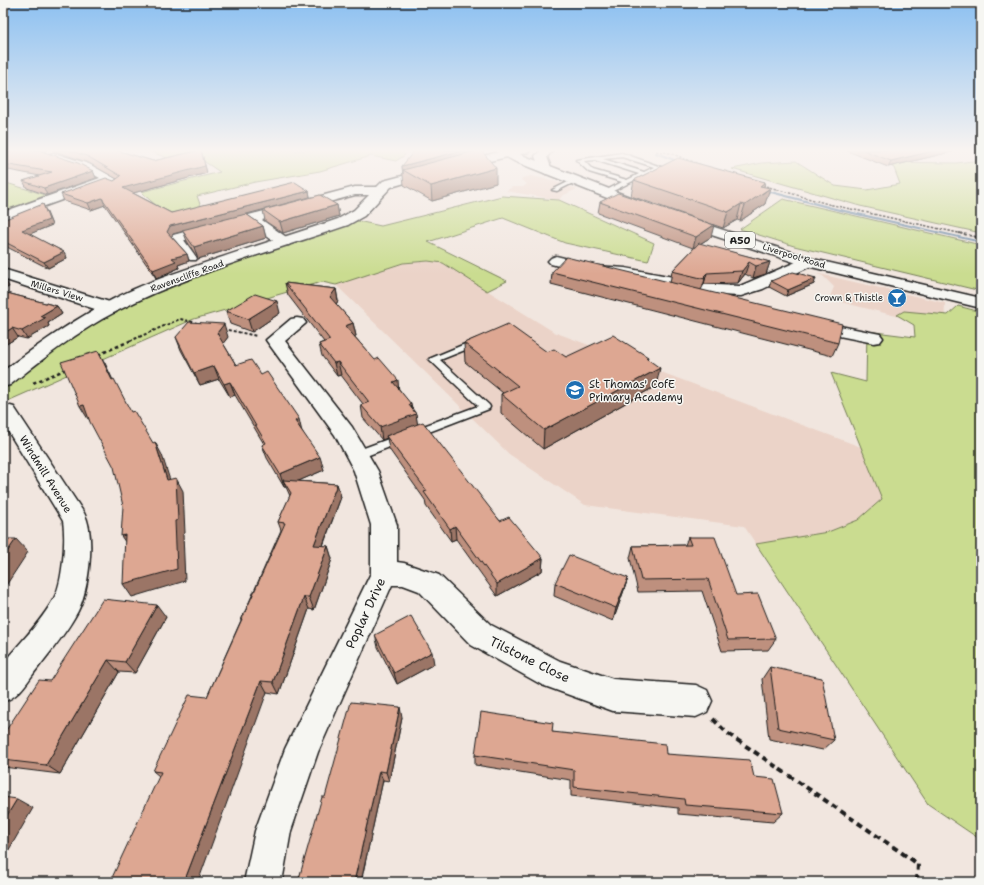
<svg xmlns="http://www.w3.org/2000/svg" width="984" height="885" viewBox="0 0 984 885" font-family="'Shantell Sans',sans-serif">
<rect width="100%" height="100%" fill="#f1e6df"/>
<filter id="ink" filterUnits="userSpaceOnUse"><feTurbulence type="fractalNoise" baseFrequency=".025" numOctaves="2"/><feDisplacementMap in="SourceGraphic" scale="8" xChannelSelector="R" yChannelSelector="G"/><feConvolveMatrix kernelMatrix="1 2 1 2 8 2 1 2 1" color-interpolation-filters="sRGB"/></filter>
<g filter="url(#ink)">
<path fill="#ebd3c8" d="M531 176 551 180 577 189 562 196 559 200 506 191 512 187H523L527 184 521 180 522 178Z
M428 261 443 263 554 332 861 447 883 499 858 520 828 532 756 544 744 526 585 505 509 454 336 285 403 263Z
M815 273 945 303 944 328 829 299 834 287 823 276Z"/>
<path fill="#cadc90" stroke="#737c56" d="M146 150H402L405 155 396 161 371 156 320 171 255 182 197 196 201 207 169 217 141 192 220 172 196 156 170 159Z
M981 160V233L860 206 732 169 762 163 796 161 835 186 867 190 900 184 894 168 884 162 956 163Z
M3 182 46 195 3 212Z
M502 196 559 200 654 243 648 261 565 243 503 218 428 242 507 281 487 291 443 263 428 261 403 263 336 285 322 282 194 319 3 403V381L110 308 348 219 381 226Z
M783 199 981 245V291L794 246 740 229Z
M958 306 981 312V840L928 804 756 544 828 532 858 520 882 499 831 373 866 382 867 331 915 337 914 325 897 315 904 311 948 315Z"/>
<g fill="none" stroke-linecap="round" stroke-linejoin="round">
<path fill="#6c89a4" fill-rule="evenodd" d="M655 152H657L685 163 682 164 655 154Z
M760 188 836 208 981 241V243L835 210 759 190 758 189Z"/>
<g stroke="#1c1c1c" stroke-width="3">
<path id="lane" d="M622 153 661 167 605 195 603 194V192L622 182 589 172 576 160ZM622 157 654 167 644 172 603 159ZM595 160 639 174 627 180 593 170 584 161Z
M572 180 577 181 557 191 552 190Z
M175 236H181L197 258 196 260H190L183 253 174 238Z
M477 339 482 342 480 344 440 360 489 405 490 407 489 409 361 458H353L351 455 353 452 478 406 429 359Z"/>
</g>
<g stroke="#1c1c1c" stroke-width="3">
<path id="street" d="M54 153 89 164 122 182 116 186 109 183 3 221V212L100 178 81 168 50 158 48 156 50 154Z
M355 187H380L386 191 380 195H355L262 220 289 239 291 242 289 245H279L249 223 178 242 173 241 171 238 173 235Z
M556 256 597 266 625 268 716 285 740 286 803 259H813L816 262 813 265 763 289 741 296 716 295 625 278 597 276 551 264 548 261 551 258Z
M3 269 116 304 118 308 116 312 110 313 104 312 3 279Z
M297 318 303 319 306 323 285 341 352 427 378 471 397 525V562L404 563 439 575 491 625 560 661 613 679 696 685 707 690 712 701 707 712 696 717 613 711 542 685 471 645 419 591 403 585H392L318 752 291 831 282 882H244L255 831 285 749 371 573V525L354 471 335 435 266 340 291 319Z
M810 320 880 334 883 338 880 342 874 343 804 329 801 325 804 321Z
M3 404 14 407 84 513C96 535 89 589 78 611 67 632 51 651 37 669 26 683 20 696 3 702V663C20 643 40 623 53 600 63 584 66 540 63 521L3 423Z"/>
</g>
<g stroke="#1c1c1c" stroke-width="3">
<path id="secondary" d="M508 150H530L529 152 450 170 391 187 364 216 348 225C272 251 189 274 117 311 78 331 44 358 10 385L3 387V371C49 337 97 303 151 282 212 259 276 240 338 219L354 210 383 181 448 164Z
M541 150H553L547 157 552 170 550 172 546 174 540 170 535 156Z"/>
</g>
<g stroke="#1c1c1c" stroke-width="3">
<path id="primary" d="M494 150H509L645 203 647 206 640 210 635 209 514 161Z
M683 217 813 259 981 298V308L803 265 678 224 676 221 678 218Z"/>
</g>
<path stroke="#1c1c1c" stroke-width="1.5" stroke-dasharray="2.5 1.5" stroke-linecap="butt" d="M656 151 670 153 704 166
M762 185 828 204 963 234"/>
<path stroke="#1c1c1c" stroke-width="2" stroke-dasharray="3 2" stroke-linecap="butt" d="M959 233 981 238
M223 329 257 336
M130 341 180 319 197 323"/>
<path stroke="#1c1c1c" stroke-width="2.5" stroke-dasharray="3.5 3" stroke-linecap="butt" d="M98 355 132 340
M33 383 67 369"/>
<path stroke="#1c1c1c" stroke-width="4" stroke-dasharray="6 4.5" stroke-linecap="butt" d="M713 719 727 733 918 864 917 882"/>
<use href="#lane" fill="#f6f6f2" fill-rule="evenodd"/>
<use href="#street" fill="#f6f6f2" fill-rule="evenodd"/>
<use href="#secondary" fill="#f6f6f2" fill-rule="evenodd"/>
<use href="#primary" fill="#f6f6f2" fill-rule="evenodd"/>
</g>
<path fill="#be907e" stroke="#1c1c1c" d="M7 150H47L44 152 93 171 96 178 47 195 27 188 23 181 40 176 3 169V155L7 153 6 151Z
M52 150H116L153 161 201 150 207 173 133 193 171 213 309 191 310 197 337 205 339 216 283 233 265 221 263 210 246 214 263 226 266 238 198 259 187 241 183 231 173 234 171 236 187 254 189 261 178 265 179 268 156 278 105 205 91 210 64 201 61 194 114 181 117 179 89 163Z
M418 150H474V152L496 183 432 201 404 185 402 166Z
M845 150H959L888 167Z
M634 180 765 182 764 187 765 204 740 221 737 220 723 228 631 196Z
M600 202 711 237 700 244 770 262 766 274 753 278 745 274 738 283 704 284 701 290 838 343 832 356 551 284 552 272 670 283 672 271 696 246 693 248 598 213Z
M46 210 52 225 29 234 64 252 67 258 48 268 3 245V220Z
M771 281 814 284 786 296 769 287Z
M285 283 336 289 338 301 336 304 353 323 356 336H354L399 389 416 414 417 424 500 521 543 558 542 571 497 596 456 539 451 541 426 506 425 500 389 449 387 438 382 440 363 418 361 405 363 404 341 375 337 376 322 356 319 344 324 342 288 295Z
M3 292 57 306 62 314 48 323 49 326 27 339 18 337 3 346Z
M226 311 280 313 252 332 230 324Z
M176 337H228L223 343 236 365 261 375 302 431 324 470 298 481 337 484 341 497 323 546H328L332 559 314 610 309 609 279 694 267 692 159 776 153 771 207 697 281 530 278 522 290 496 286 487H284L267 458 262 445 264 444 245 412 235 395 230 397 219 379 200 385 181 350Z
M464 343 547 352 566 357H648L647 360 656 386 543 449 501 413V394L503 393 465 362Z
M688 537 736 595 776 639 768 650 722 651 702 591 638 592 630 558 633 546 685 545Z
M628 578 624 590 613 621 554 596 555 583Z
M166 617 135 673 119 672 60 774 3 767V735L50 681Z
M375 635 434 664 397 684 378 647Z
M770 667 834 740 823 750 769 739 762 679Z
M402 718 389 781 383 780 361 882H298L325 797Z
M552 732 666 754 754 777 783 813 773 822 678 814V808L571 796V780L475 765V755Z"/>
<path fill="#9b7566" stroke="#1c1c1c" d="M201 150 207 173 126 195 123 188Z
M464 150H474V156L403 170V174L402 166Z
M937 150H959L888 167 891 161Z
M496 168V183L432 201 431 186Z
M93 171 96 178 47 195 44 188Z
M765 182 762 194 770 188 765 204 740 221 745 205 760 186Z
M309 191 310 197 173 234 170 239 167 232 170 226Z
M102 198 105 205 91 210 88 203Z
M43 204 52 225 25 236 22 230Z
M741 204 737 220 723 228 728 212Z
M337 205 339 216 283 233 280 222Z
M714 225 711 237 693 248 696 237Z
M263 226 266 238 198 259 194 247Z
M64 252 67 258 48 268 44 262Z
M187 254 189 261 178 265 179 268 156 278 153 270 172 258Z
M749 262 745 274 738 283 742 271Z
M770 262 766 274 753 278 756 266Z
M707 273 704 284 703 286 705 279 704 276Z
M816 278 814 284 786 296 788 290Z
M5 279 9 287 3 290V280Z
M336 289 338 301 333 309 330 297Z
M277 301 280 313 252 332 248 319Z
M57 306 62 314 48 323 49 326 27 339 22 331 40 316Z
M353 323 356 336 348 338 345 326Z
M224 324 228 337 222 345 217 333Z
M12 328 18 337 3 346V334Z
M98 351 105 363 119 393 112 380Z
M338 362 341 375 337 376 334 363Z
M214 366 219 379 200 385 194 373Z
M660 368 656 386 543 449 544 430Z
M398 380 399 393 393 382Z
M230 382 235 395 230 397 224 384Z
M411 404 413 415 416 414 418 427 386 436 387 438 382 440 380 427 409 405Z
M84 405 92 418 88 419 80 406Z
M299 419 302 432 295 421Z
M155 442 162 455 174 493 167 480Z
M320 457 324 470 287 486 283 480 286 487H284L280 474Z
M176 478 183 491 185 533 183 534 185 581 132 597 123 584 175 521Z
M337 484 341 497 318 558 314 545Z
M455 526 456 539 451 541 450 529Z
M125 535 130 549 121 536Z
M16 539 28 552 3 590V558Z
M328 546 332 559 314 610 309 597Z
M543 558 542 571 497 596V584Z
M628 578 624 590 613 621 616 608Z
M304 597 309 609 279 694 273 682Z
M157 605 166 617 135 673 125 662Z
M432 652 434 664 397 684 394 673Z
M108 660 119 672 60 774 46 765Z
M261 681 267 692 198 882H184Z
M400 707 402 718 389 781 386 772Z
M379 771 383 780 361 882H354Z
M17 799 33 808 3 860V822Z"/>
<path fill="#dda792" stroke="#1c1c1c" d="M7 150H41V151L78 163 93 171 44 188 23 181 52 172 3 164V155L11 152 6 151Z
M68 150H116L153 161 201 150 205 166 123 188 171 213 295 182 309 191 170 226 167 232 187 254 172 258 176 261 153 270 102 198 88 203 61 194 106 178 114 181 121 176 87 156Z
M418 150H464L402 166 414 151Z
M479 150H481L496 168 431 186 403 170Z
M863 150H937L891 161Z
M678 158 765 182 760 186 770 188 745 205 741 204 728 212 634 180Z
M618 193 714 225 696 237 600 202Z
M320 195 337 205 280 222 263 210Z
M43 204 49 220 22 230 64 252 44 262 3 241V220Z
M246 214 263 226 194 247 182 230Z
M699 243 770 262 756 266 749 262 742 271 707 273 704 276 705 279 672 271Z
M566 257 842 324 838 343 552 272Z
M793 272 816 278 788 290 771 281Z
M285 283 336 289 330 297 353 323 345 326 375 360 379 358 398 380 393 382 411 404 409 405 416 414 380 427 361 405 369 402 338 362 334 363 319 344 330 340Z
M3 292 57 306 40 316 45 318 22 331 12 328 3 334Z
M255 294 277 301 248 319 226 311Z
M189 322 224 324 217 333 236 365 251 360 261 375 267 372 299 419 295 421 320 457 280 474 262 445 266 443 240 399 230 382 224 384 214 366 194 373 176 337Z
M508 324 547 352 554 349 566 357 613 335 648 357 646 358 660 368 544 430 501 394 518 386 464 343Z
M98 351 112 380 114 379 131 412 134 411 153 443 155 442 167 480 176 478 178 520 175 521 177 569 123 584 125 535 121 536 123 506 114 467 90 422 84 405 80 406 61 362Z
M423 422 500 521 509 517 543 558 497 584 455 526 450 529 424 492 427 491 386 436Z
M283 480 337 484 314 545 328 546 309 597H304L273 682 261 681 184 882H110L161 772 153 771 189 695 207 697 285 523 278 522 291 493Z
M688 537H715L736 595 758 594 776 639 728 640 708 579 641 580 633 546 691 545Z
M3 539H16L3 558Z
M569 555 628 578 616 608 555 583Z
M103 599 157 605 125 662 108 660 46 765 3 760V735L39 680 50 681Z
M411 616 432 652 394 673 375 635Z
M770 667 822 678 834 740 778 728Z
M351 702 400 707 386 772 379 771 354 882H298L322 797H325Z
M481 712 553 723 552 732 665 744 666 754 750 760 754 777 774 779 783 813 685 805 684 799 574 787V770L475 755Z
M3 797 17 799 3 822Z"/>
</g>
<linearGradient id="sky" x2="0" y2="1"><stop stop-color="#8cc0f1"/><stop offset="0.55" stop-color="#f9f4f1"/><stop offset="1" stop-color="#f9f4f1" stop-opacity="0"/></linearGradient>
<rect width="984" height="274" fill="url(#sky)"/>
<defs>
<g id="bar-disc" transform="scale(1)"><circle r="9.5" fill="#1f6fb2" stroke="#f6f6f2"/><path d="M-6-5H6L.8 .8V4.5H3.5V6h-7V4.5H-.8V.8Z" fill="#fff"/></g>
<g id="school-disc" transform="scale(1)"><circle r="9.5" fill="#1f6fb2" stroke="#f6f6f2"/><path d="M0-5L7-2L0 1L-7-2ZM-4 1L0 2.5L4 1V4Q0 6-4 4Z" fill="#fff"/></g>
</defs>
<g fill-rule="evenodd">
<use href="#bar-disc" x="897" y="298"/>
<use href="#school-disc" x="575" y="390"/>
</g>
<g text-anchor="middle" stroke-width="3" stroke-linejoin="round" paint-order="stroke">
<g font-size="9" fill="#1c1c1c" stroke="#f6f6f2">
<text transform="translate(794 256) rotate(17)" y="3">Liverpool Road</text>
<text transform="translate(187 276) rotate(-20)" y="3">Ravenscliffe Road</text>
<text transform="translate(57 291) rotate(17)" y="3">Millers View</text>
</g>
<g font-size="9" fill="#1c1c1c" stroke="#f6f6f2" text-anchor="end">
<text x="883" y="301">Crown &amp; Thistle</text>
</g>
<rect fill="#f6f6f2" stroke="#5d5d5c" stroke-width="1" x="725" y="232" width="30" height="16" rx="3"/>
<g font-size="10" font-weight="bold" fill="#1c1c1c">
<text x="740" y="244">A50</text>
</g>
<g font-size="11" fill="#1c1c1c" stroke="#f6f6f2" text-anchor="start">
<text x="589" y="388">St Thomas' CofE<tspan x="589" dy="13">Primary Academy</tspan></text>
</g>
<g font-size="11" fill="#1c1c1c" stroke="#f6f6f2">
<text transform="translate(46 474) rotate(58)" y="4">Windmill Avenue</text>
</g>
<g font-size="13" fill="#1c1c1c" stroke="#f6f6f2">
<text transform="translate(365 613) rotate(-65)" y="5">Poplar Drive</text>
<text transform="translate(530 659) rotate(26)" y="5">Tilstone Close</text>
</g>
</g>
<rect width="984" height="885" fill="none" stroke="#f6f6f2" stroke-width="16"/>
<rect x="8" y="8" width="968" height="869" fill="none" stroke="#1c1c1c" stroke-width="1.5" filter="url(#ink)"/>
</svg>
